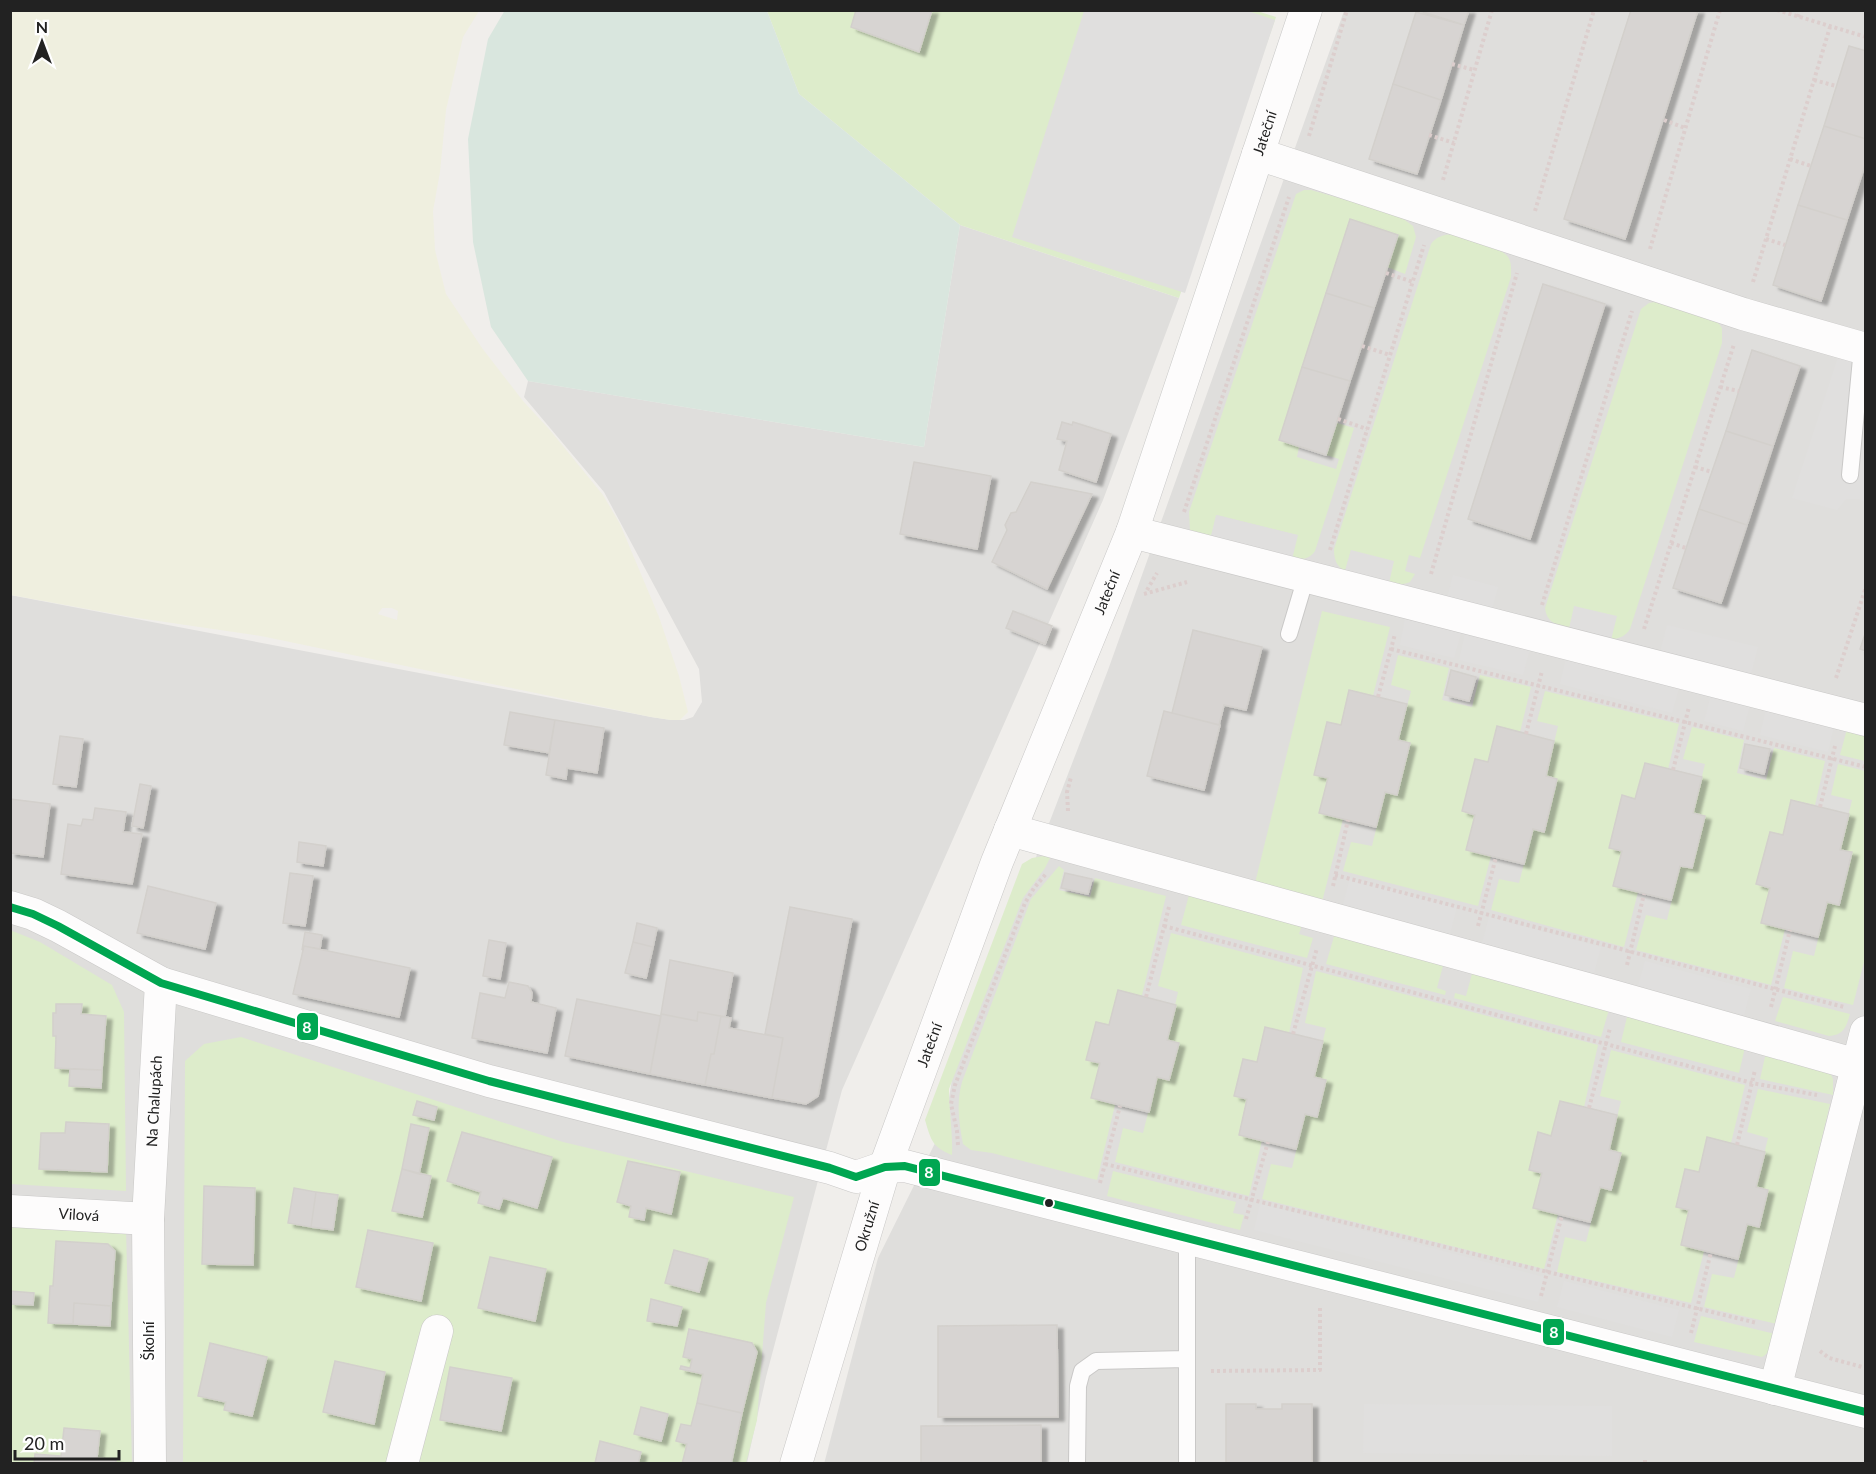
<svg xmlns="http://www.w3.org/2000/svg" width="1876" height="1474" viewBox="0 0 1876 1474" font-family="Lato,sans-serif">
<defs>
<filter id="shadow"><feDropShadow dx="6" dy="4" stdDeviation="1.5" flood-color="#0004"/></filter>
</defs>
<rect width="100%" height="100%" fill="#f0eeeb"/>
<path fill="#dfdedc" d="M1344 11H1865V1463L824 1464 878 1258 945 1123 953 1073 1108 670Z
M960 225 1179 298 1103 500 842 1090 766 1377 747 1463H11L10 595 651 717 671 720H684L693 717 702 702 699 669 604 492 524 397 528 381 924 447Z"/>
<path fill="#efefdf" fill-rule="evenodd" d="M10 11H479L463 37 446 110 440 172 433 211 435 250 446 294 482 348 523 401 549 429 603 495 620 524 659 617 679 676 688 712 680 720H671L651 717 261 636 131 617 11 595ZM382 608H392L398 611 397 620 378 614Z"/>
<path fill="#ddeccb" d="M1254 10 1276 17 1179 298 960 225 799 94 767 11Z
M1304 190H1311L1398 215 1413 226 1416 237 1405 274 1387 267 1350 220 1280 440 1299 447 1297 457 1336 469 1339 459 1326 455 1337 423 1354 428 1315 551C1309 560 1302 559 1292 559L1297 535 1217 515 1211 536 1190 531 1189 512 1296 194Z
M1453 234C1465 239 1502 247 1508 257 1512 263 1511 270 1511 277L1420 558 1409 555 1405 571 1415 574 1410 582C1388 592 1367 564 1351 550L1345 571C1336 566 1334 559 1334 549L1431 244C1437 236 1443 235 1453 234Z
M1661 301 1717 321 1722 328V343L1630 629C1625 637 1619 638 1611 640L1575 606 1569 629C1556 624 1547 623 1545 608L1641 309 1649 303Z
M1322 611 1390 627 1373 696 1349 690 1341 725 1327 722 1315 775 1328 778 1319 813 1343 819 1322 902 1255 883Z
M1398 655 1449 668 1442 700 1472 707 1480 675 1531 687 1520 732 1497 727 1488 762 1475 759 1462 811 1475 815 1466 849 1491 856 1478 906 1343 871 1351 842 1372 846 1385 792 1397 794 1410 743 1398 740 1411 691 1391 685Z
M1545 691 1679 724 1668 769 1635 799 1622 795 1609 847 1622 851 1613 886 1638 892 1624 947 1491 910 1499 879 1519 883 1533 829 1545 831 1557 780 1546 776 1558 726 1537 721Z
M1692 727 1744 740 1737 773 1766 780 1774 748 1825 761 1815 805 1792 800 1783 835 1770 832 1756 883 1770 888 1761 923 1785 929 1771 985 1636 950 1646 915 1667 920 1680 866 1692 868 1705 816 1693 813 1705 764 1683 759Z
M1847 729 1865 734V761L1840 755Z
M1838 764 1865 771V958L1853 1005 1784 988 1793 951 1814 956 1827 902 1840 905 1852 853 1840 850 1852 800 1831 795Z
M1044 856H1051L1045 868 1023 898 949 1089C949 1112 953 1133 952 1155 932 1147 931 1140 925 1120L1022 864 1032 858Z
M1059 866 1064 870 1059 890 1090 897 1095 878 1166 896 1142 995H1138L1100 1063 1091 1098 1115 1105 1097 1180 992 1153 971 1150 963 1144C959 1123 956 1103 962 1082L1031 899Z
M1189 895 1302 925 1299 934 1313 938 1307 958 1181 925Z
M10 930 40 942 112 985 124 1012 126 1191 11 1184Z
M1171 933 1303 968 1289 1033 1265 1027 1257 1062 1243 1059 1234 1096 1247 1099 1239 1134 1262 1140 1249 1196 1115 1162 1123 1128 1143 1133 1157 1077 1169 1080 1178 1043 1167 1040 1178 992 1158 986Z
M1335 933 1444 962 1437 988 1446 991 1445 995 1326 964Z
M1473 970 1610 1006 1601 1037 1454 998 1455 993 1466 996Z
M1316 971 1598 1045 1584 1107 1551 1136 1538 1133 1529 1170 1542 1173 1558 1214 1544 1269 1262 1199 1271 1164 1292 1168 1305 1114 1326 1080 1314 1077 1326 1028 1305 1023Z
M1783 997 1850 1014C1846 1027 1844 1035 1829 1036L1775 1021Z
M1628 1013 1746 1043 1739 1073 1621 1042Z
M241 1037 563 1142 794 1197 766 1303 757 1420 746 1463 183 1464 185 1061 204 1044Z
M1767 1048 1828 1068 1833 1079V1095L1760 1079Z
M1611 1050 1745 1085 1731 1143 1707 1138 1699 1172 1685 1169 1689 1210 1681 1245 1704 1251 1691 1303 1557 1272 1565 1237 1586 1242 1600 1187 1611 1190 1621 1153 1609 1150 1621 1101 1600 1096Z
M1758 1089 1830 1104 1777 1324 1704 1307 1712 1274 1734 1278 1747 1224 1759 1227 1768 1191 1756 1187 1768 1138 1747 1132Z
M1113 1171 1236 1202 1233 1213 1244 1215 1240 1230 1107 1196Z
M10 1224 126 1230 132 1463H11Z
M1701 1316 1775 1334C1773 1343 1771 1352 1762 1357L1694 1342Z"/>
<path fill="#d9e6de" d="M505 10 767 11 799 94 960 225 924 447 528 381 491 327 473 242 468 139 488 39Z"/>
<path fill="#e0dfde" d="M1245 10 1275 20 1185 293 1012 237 1084 11Z
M1839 354 1865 361V502L1859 499H1846L1837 510 1792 498Z
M1216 515 1298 535 1292 559 1211 536Z
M1351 550 1394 561 1389 583 1345 571Z
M1453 575 1498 587 1492 609 1447 598Z
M1574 606 1617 616 1611 640 1569 629Z
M1405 619 1461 633 1454 658 1400 645Z
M1667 625 1758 647 1751 674 1660 652Z
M1465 633 1530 649 1523 675 1459 660Z
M1566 658 1679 688 1672 713 1560 684Z
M1711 695 1750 705 1743 731 1704 721Z
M1766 709 1834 726 1828 752 1760 735Z
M1350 878 1457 907 1450 934 1343 904Z
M1489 917 1601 947 1594 973 1482 943Z
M1645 961 1751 989 1744 1015 1638 986Z
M1260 1204 1544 1277 1538 1302 1254 1230Z
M1564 1281 1679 1310 1672 1337 1557 1307Z
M1364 1404 1612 1406V1456L1363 1453Z"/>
<path fill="#d7d4d2" stroke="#d3d0cc" stroke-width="1.5" filter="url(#shadow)" d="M856 10H932L919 52 851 27Z
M1417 10H1469L1464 25Z
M1631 10H1698L1625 239 1564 219Z
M1416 12 1464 25 1441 100 1393 84Z
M1849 46 1866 51V139L1824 126Z
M1393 84 1441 100 1417 174 1369 159Z
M1824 126 1866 139V162L1847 220 1798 205Z
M1798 205 1847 220 1821 301 1773 285Z
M1350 219 1398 235 1374 308 1326 293Z
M1543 284 1605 304 1530 539 1468 519Z
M1326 293 1374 308 1350 381 1302 367Z
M1752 350 1800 366 1773 446 1726 431Z
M1302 367 1350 381 1326 455 1279 440Z
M1062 422 1072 425 1073 422 1111 434 1096 482 1059 470 1067 441 1057 439Z
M1726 431 1773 446 1747 525 1699 509Z
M914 462 991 476 977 549 900 534Z
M1031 482 1092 494 1047 589 992 562 1007 530 1005 525 1011 513 1016 512Z
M1699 509 1747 525 1721 603 1673 588Z
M1013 611 1052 626 1045 644 1006 628Z
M1193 630 1262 647 1246 710 1224 705 1219 725 1172 713Z
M1866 631V651L1860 649Z
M1451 670 1476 677 1469 701 1445 695Z
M1349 690 1407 704 1398 740 1410 743 1397 795 1385 792 1376 827 1319 813 1328 778 1314 775 1327 722 1341 725Z
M1164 711 1220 725 1204 790 1147 776Z
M510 712 555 720 549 753 504 745Z
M555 720 604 728 597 773 567 768 566 779 546 775Z
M1497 726 1554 741 1546 776 1557 779 1544 832 1533 829 1524 864 1466 850 1475 815 1462 811 1475 759 1488 762Z
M60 736 83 739 76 787 53 784Z
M1745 744 1770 749 1764 774 1740 768Z
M1645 763 1702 777 1693 813 1705 816 1692 868 1680 866 1671 900 1613 886 1622 851 1609 848 1622 795 1635 799Z
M140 784 151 786 143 828 132 826Z
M10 799 50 804 43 857 10 853Z
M1791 800 1849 814 1840 850 1852 852 1839 905 1827 902 1818 937 1761 923 1770 888 1756 884 1770 832 1783 835Z
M95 808 126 812 123 832 142 834 132 884 61 874 68 824 81 826 83 819 93 820Z
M299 842 326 846 323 866 297 862Z
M290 873 313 876 305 926 283 923Z
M1065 873 1092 879 1088 894 1061 888Z
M148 886 216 903 205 949 137 933Z
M790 907 852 919 818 1096 806 1104 772 1098 783 1038 765 1034Z
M637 923 657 928 653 947 633 942Z
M305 932 322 935 320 949 304 946 302 950Z
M489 940 506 943 500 979 483 976Z
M633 942 653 947 646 978 625 973Z
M304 946 410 968 399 1017 293 994Z
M670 960 733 973 725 1017 698 1012 697 1021 661 1014Z
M509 982 528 986 532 993 531 1002 556 1008 547 1053 472 1038 480 993 505 998Z
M1118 990 1176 1005 1167 1040 1179 1043 1169 1080 1157 1077 1149 1112 1091 1098 1100 1063 1086 1060 1096 1022 1109 1025Z
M577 999 661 1016 650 1074 565 1056Z
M56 1004H82L81 1014 106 1016 102 1070 55 1068 56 1036H53V1013H56Z
M698 1012 721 1016 714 1054H711L705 1085 650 1074 661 1014 697 1021Z
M721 1016 731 1018 729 1028 783 1038 772 1098 705 1085 711 1054H714Z
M1265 1027 1323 1041 1314 1077 1326 1080 1317 1117 1305 1114 1296 1149 1239 1135 1247 1099 1234 1096 1243 1059 1257 1062Z
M70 1069 102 1070 101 1088 69 1086Z
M417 1101 437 1107 434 1120 413 1115Z
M1560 1101 1617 1115 1609 1150 1621 1153 1611 1190 1600 1187 1590 1222 1533 1208 1542 1173 1529 1170 1538 1132 1551 1136Z
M66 1122 109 1124 107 1172 39 1169 41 1133H65Z
M411 1124 429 1128 419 1174 402 1169Z
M462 1132 552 1157 537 1208 503 1198 499 1209 478 1203 481 1192 447 1181Z
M1707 1137 1765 1152 1756 1187 1768 1190 1759 1227 1747 1224 1738 1259 1681 1245 1689 1210 1676 1207 1685 1169 1699 1172Z
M628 1161 680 1172 671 1214 646 1208 644 1220 629 1217 631 1206 617 1202Z
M402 1169 431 1176 422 1217 392 1211Z
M204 1186 255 1188 253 1265 202 1264Z
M294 1188 316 1192 311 1227 288 1223Z
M316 1192 338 1195 333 1230 311 1227Z
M368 1230 433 1243 421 1301 356 1287Z
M56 1241 108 1244 115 1251 111 1306 74 1303 73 1324 48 1323 50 1286H53Z
M674 1250 708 1259 699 1292 665 1283Z
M490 1257 546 1269 535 1321 478 1308Z
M10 1291 34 1293 33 1305 10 1304Z
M651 1299 682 1307 677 1326 647 1321Z
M74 1303 111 1306 110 1326 73 1324Z
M1057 1325 1058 1417H938V1326Z
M689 1329 752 1343 757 1352 742 1413 697 1403 703 1374 680 1369 681 1366 690 1368 692 1359 683 1357Z
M210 1343 267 1357 252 1416 224 1410 226 1402 198 1396Z
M335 1361 385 1372 374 1424 323 1412Z
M450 1367 512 1378 501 1431 440 1420Z
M697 1403 742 1413 731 1464H682L687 1444 676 1441 681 1424 691 1426Z
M1226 1404H1256V1409H1282V1404H1312V1464H1226Z
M641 1407 668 1414 661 1441 634 1434Z
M1041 1425V1464H921V1426Z
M64 1428 100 1431 97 1458 116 1460V1464H34L35 1454 61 1456Z
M600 1441 641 1452 638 1464 595 1463Z"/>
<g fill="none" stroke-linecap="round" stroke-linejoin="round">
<g stroke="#c9c8c7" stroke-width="18">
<path id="service" d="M1850 475 1862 348
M1289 634 1306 577
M1077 1464 1078 1386 1082 1371 1096 1361 1186 1359
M1187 1464V1239"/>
</g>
<g stroke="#c9c8c7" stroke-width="33">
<g id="minor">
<path d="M1258 154 1743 314 1862 348"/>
<path d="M1132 532 1866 720"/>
<path d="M1010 830 1609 995 1857 1065"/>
<path d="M10 907 33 914 58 926 161 983 489 1081 830 1168 856 1177 885 1167 905 1166 1866 1412"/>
<path id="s1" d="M10 1211 148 1219"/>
<path d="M1775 1389 1866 1032"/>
<path id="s2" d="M150 1464 148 1219 161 983"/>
<path d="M402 1464 437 1331"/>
<path id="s3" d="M796 1464 885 1167 997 862 1132 532 1306 10"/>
</g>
</g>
<path stroke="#dccecd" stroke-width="4" stroke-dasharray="3 3" stroke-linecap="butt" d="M1777 10 1866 37
M1798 17 1801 10
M1452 64 1474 70
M1814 80 1836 86
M1664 120 1685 128
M1429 135 1454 143
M1309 136 1347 10
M1790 159 1811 166
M1443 180 1492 10
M1535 211 1594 10
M1766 239 1785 245
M1650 249 1720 10
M1386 273 1413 282
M1753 282 1830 27
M1362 346 1390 355
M1720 387 1739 391
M1338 419 1367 429
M1695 467 1712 472
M1184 512 1289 197
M1671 543 1686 548
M1330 550 1424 245
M1431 574 1517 273
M1147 590 1157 573
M1144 594 1187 582
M1542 605 1632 311
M1644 629 1734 344
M1391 649 1866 767
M1836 678 1866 587
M1378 697 1395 634
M1526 734 1542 671
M1673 770 1689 707
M1820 807 1835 746
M1068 811 1067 792 1071 777
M1335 875 1844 1007
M1333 886 1348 820
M1164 926 1752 1083 1817 1095
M1478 926 1496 857
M1627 965 1644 894
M1146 997 1169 907
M1771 1007 1790 930
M1293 1034 1317 948
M1589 1108 1610 1028
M958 1145 957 1131 951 1104 955 1085 1025 903 1034 888 1046 874
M1737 1145 1755 1070
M1105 1164 1757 1323
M1100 1183 1120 1106
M1246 1219 1268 1142
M1541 1296 1562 1215
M1691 1333 1711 1252
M1820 1351 1829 1358 1866 1368
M1211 1371 1320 1370V1307
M1645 1460V1464"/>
<use href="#service" stroke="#fdfcfc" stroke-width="16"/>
<use href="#minor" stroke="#fdfcfc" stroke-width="32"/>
<g stroke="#fff" stroke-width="12">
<path id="bus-1" d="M10 907 33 914 58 926 161 983 489 1081 830 1168 856 1177 885 1167 905 1166 1866 1412"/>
</g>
<use href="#bus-1" stroke="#00a651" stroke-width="8"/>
</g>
<circle fill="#222" stroke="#fff" stroke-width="2" cx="1049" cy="1203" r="5"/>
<g text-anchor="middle" stroke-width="4.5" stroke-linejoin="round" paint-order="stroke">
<g font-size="15" fill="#222" stroke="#fff">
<text dy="5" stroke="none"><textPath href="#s3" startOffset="1412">Jateční</textPath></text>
<text dy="5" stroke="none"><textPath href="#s3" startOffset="926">Jateční</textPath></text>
<text dy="5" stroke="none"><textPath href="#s3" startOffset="440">Jateční</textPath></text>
<text dy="5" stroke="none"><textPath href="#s2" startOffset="363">Na Chalupách</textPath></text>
<text dy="5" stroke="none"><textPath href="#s1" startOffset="69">Vilová</textPath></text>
<text dy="5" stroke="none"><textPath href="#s3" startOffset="248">Okružní</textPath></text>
<text transform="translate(149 1341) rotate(-90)" y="5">Školní</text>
</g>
</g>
<g stroke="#fff" stroke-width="2">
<rect x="296" y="1012" width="23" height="29" rx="6" fill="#00a651"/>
<rect x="918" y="1158" width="23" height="29" rx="6" fill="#00a651"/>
<rect x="1542" y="1318" width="23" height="28" rx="6" fill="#00a651"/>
</g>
<g font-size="16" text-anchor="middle" font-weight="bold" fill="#fff">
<text x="307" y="1033">8</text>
<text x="929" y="1178">8</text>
<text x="1554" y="1338">8</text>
</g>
<rect width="1876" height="1474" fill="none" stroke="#222222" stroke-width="24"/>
<g transform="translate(42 42)" stroke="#ffffff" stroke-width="4.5" paint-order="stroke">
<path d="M0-4.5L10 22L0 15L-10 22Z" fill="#222222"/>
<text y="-9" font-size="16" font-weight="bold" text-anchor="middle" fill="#222222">N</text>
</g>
<path d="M15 1450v9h104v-9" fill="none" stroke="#222222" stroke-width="3"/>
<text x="24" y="1450" font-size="18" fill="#222222" stroke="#ffffff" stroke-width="4.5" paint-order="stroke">20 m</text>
</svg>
